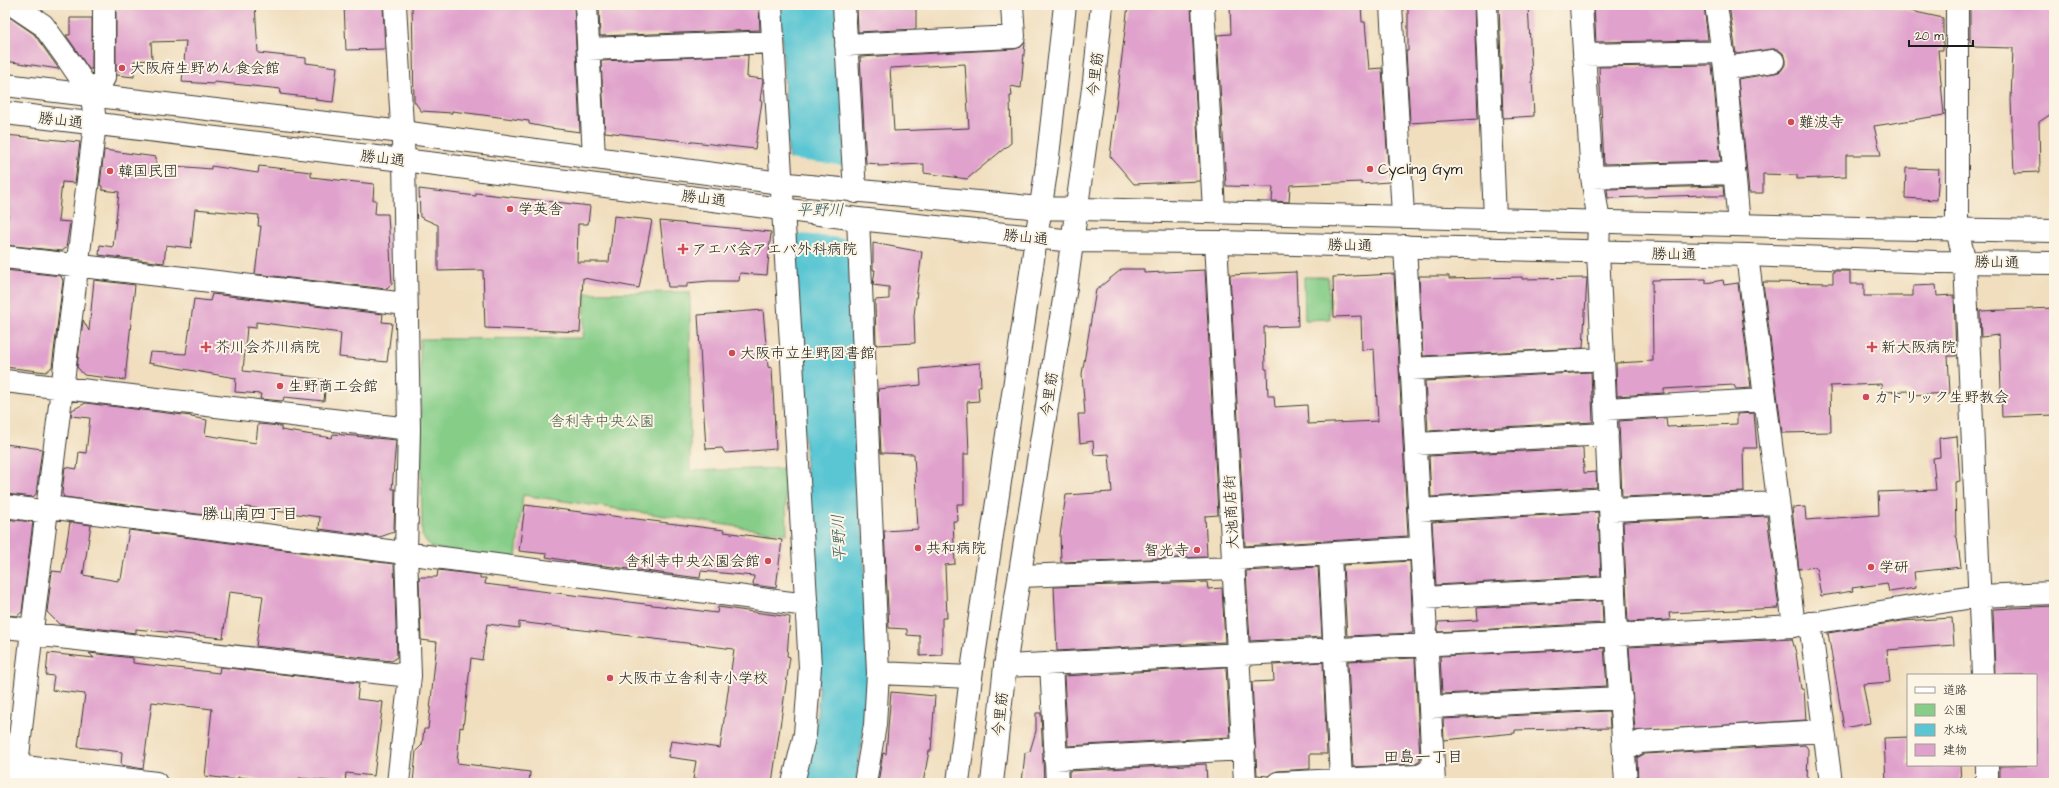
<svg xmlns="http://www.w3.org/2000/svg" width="2059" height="788" viewBox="0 0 2059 788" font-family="'Architects Daughter','Klee One',sans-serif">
<rect width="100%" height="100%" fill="#fcf5e5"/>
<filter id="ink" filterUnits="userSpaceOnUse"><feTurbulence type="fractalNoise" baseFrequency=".025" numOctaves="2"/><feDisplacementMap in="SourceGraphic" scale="8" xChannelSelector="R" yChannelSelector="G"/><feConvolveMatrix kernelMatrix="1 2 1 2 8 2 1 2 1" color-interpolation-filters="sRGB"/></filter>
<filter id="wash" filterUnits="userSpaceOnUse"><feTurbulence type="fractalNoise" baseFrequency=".012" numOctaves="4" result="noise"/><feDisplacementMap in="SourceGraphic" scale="16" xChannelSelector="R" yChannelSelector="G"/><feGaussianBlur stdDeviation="0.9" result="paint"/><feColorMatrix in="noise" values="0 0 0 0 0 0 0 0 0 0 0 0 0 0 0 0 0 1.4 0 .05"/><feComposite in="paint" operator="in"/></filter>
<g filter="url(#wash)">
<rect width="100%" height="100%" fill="#f0debe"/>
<path fill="#86cd88" stroke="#517452" d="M1304 277H1328L1330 319 1305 320Z
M690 292V471L785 468 787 534 523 495 516 559 432 548 422 536 420 339 583 338 586 293Z"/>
<path fill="#5ac6d3" stroke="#3b7178" d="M780 5H838L870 684 856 783H804L815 734 819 695Z"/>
<path fill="#f0debe" d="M787 159 848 166 851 239 791 233Z"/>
<g id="blocks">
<path fill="#e0a1cc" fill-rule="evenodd" d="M116 5H255L258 53 306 58V63L337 67 333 102 316 100V98L280 94 281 89 214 82V84L182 82 186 41 151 42 152 60 134 61V77L116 75Z
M344 5H383L385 49 346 50Z
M412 5H574L580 132 550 128 529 124V121L452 111V113L421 111 414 101Z
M599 5H759L760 30 600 36Z
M857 5H916V29L858 32Z
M1128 5H1191L1200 181 1134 184 1110 156Z
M1230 5H1361L1362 22H1365L1369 69 1382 68 1389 182 1361 184V182L1290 185 1289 202 1272 201 1273 187 1226 186 1217 35 1231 34Z
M1408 5H1474L1478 119 1410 123 1406 51H1408Z
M1499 5H1528L1534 116 1503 118Z
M1594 5H1704L1708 40 1596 42Z
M1729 5H1883L1943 18V50H1938L1944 115 1874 126 1881 155H1846V177L1797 179V175L1763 174V193H1749L1738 79 1775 73 1781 71 1785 65V60L1783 53 1777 49H1772L1736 54Z
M1970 5H2054L2051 114 2039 122 2040 172 2014 173 2011 100 2013 48 1975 47 1970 41Z
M5 14 34 34 59 69 5 61Z
M70 18H92V69H89L66 35H70Z
M1025 42 1021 88 1011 86 1012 96H1010L1011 143 967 179 924 173V164L878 166V164L866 163 860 57 1015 49 1021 47ZM965 64 969 128 894 131 890 68Z
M748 55 747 77 763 79 760 101H762L755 149 605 132 601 61Z
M1712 65 1721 161 1604 164 1599 67Z
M5 135 80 142 75 183 62 182 58 221 70 222 66 248 62 251 5 245 9 207 5 206Z
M104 150 156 157V174L175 175V166L211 169V166L258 173 259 166 311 172V177L374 184 373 200H376L375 214H388L392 284 387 289 255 274 261 226H258L259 215 195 209 191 248 166 245 164 263 99 255 100 245 113 247 119 192 102 190V186L100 185Z
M1906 168 1939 169 1937 200 1905 198Z
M1723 186 1724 196H1705V195L1608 198 1607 189Z
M419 189 476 196V193L590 206 588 224H578L577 262H609L614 216 652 220 639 288 583 278 580 332 485 328 483 270 438 271V225L420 217Z
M660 221 771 232 767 275 740 273 739 281H709L687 283V287H668Z
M873 243 922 252 914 315 915 343 876 345 875 300 889 299V287L873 285 875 270H873Z
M1122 269H1144V273L1205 270 1218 515 1205 516 1207 557 1061 562 1060 535 1066 495 1112 492 1109 454 1094 455 1093 441 1080 443 1078 414H1085L1082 374 1096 290Z
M5 270 61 276 63 281 52 367 46 372 5 367Z
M1833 271H1850V284H1864V296H1913V286L1936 285 1937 296 1954 295 1956 356H1948L1950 393 1910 395V391L1882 392 1881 384 1830 386 1831 432 1782 433 1763 282 1833 283Z
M1296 272 1298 326 1264 327 1265 369H1267L1268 396H1274L1275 407 1307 405 1308 424 1378 421 1374 349 1362 350 1361 316 1334 317 1333 277 1394 274 1408 536 1245 546 1230 275Z
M1419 276H1449V279L1522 277V279L1587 278 1583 348 1423 356Z
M1706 279V283L1723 280 1724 285 1738 283 1751 388 1736 389 1734 385 1697 387 1664 389V393L1617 396 1616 363 1653 361 1652 280Z
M94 280 135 285 125 380 84 375 77 367 83 320 89 331Z
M212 294 383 314 382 322 392 323 387 362 339 357 341 333 256 322V328L247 327 243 371 326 380 324 401 284 397 283 401 260 399 261 394 235 392 236 378 148 363 150 352 186 354 194 299 210 301Z
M2054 308V415L2002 417 1999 335 1981 337 1980 311Z
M763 310 768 367 772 368 776 449 725 453 722 448 706 449 698 315Z
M980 363 981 386 978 387 979 401 967 402 969 454H964V504H957L958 521H953L955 564 945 565 947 618H942V655L920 656V636L907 635V629L889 628 884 531 918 529 914 454 881 453 878 389 921 385 920 369Z
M1591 372 1593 422 1428 431 1425 381Z
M86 403 191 416V417L207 420 205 435 256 443 258 424 281 426V430L332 438 333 434 396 440 392 489H395L394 532 380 537 319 529 320 517 246 507 244 520 64 497 62 493 65 467 77 469 79 452 86 453 90 418 71 416 72 410Z
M1754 413 1757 448H1743L1744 492 1622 497 1619 421 1666 418 1667 427 1737 424V414Z
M1957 436 1960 481 1955 482 1956 537H1957L1961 567 1914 572 1916 588 1889 592 1887 583 1852 588 1853 591 1821 596 1816 567 1799 569 1792 508 1805 507 1806 520 1879 515 1878 492 1936 490 1933 458 1940 457 1939 438Z
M5 444 42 449 36 494 33 497 5 494Z
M1583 448 1584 473 1596 472 1597 487 1431 497 1429 456Z
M525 505 724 530V532L782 540 776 588 753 585 754 576 701 571 700 578 574 562 546 557 547 554 519 551Z
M1598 512 1601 576 1436 585 1432 522Z
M1767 516 1779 608 1669 613 1670 620 1628 622 1623 522Z
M5 519 33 522 22 612 17 616 5 615Z
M70 522 91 525 83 575 118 581V578L121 579 129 530 394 564 397 657 392 661 256 646 263 596 229 592 223 638 136 629V633L59 624 47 612 52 571 62 572Z
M1410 561 1413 633 1347 636 1343 565Z
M1318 567 1322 637 1250 641 1246 571Z
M438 570 480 575V578H486L485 584 717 613 718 607 790 617 787 656 790 657 772 783H726L693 779 696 761 668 757 671 741 720 748 734 649 519 622V628L487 624 482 660 471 658 463 728 460 727 457 763 530 772 529 783H413L416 751 422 745 424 729H428L437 642 421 640 419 577H437Z
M1207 582 1208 589 1222 588 1225 642 1057 651 1054 587Z
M1602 601 1603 623 1438 632V622L1478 620 1477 608Z
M2054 606V783H2000V766L2036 765V675H1995L1993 609Z
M1952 618 1954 645 1887 650 1890 682 1863 684 1870 723 1844 728 1828 633 1902 621Z
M1792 639 1796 653 1801 689H1804L1806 720 1635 731 1629 647Z
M1604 648 1607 686 1442 694 1440 656Z
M48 653 94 658 89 653 133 658V663L219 673 220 667 359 683 357 699 383 702 374 776 346 773 345 783 299 778 298 783H291L238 777 237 780 205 776 212 709 152 702 143 769 121 765 122 752 78 747 85 694 52 690 54 676 46 675Z
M1415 658 1420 760 1414 764 1353 767 1348 661Z
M1323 662 1327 754H1310V769L1277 771 1268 776 1257 775 1252 682 1274 681 1273 665Z
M1226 667 1230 737 1068 746 1064 676Z
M891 692 935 696 931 751H929L923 783H878L883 753 886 754Z
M1609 711 1610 728 1515 730V733L1444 740 1443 719Z
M1036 713H1041L1044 783H1022L1025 753 1030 751 1036 731Z
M1908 737V765H1960L1961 783H1886L1884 738Z
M1805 745 1808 749 1807 783H1638L1637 758 1644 754Z
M1206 764 1207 783H1069V771Z"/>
</g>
</g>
<g filter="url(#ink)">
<use href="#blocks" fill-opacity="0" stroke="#3c3934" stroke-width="1"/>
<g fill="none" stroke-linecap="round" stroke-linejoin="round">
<g stroke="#3c3934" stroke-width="24">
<path id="street" d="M13 5 43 25 69 61 92 95 95 124 32 630 15 783
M395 5 404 160 409 429 406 552 410 676 398 783
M586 5 594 157
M771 5 810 667 805 734 793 783
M844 5 855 192
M1203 5 1214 211
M1391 5 1403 215
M1486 5 1495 218
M1581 5 1592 177 1599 222 1598 252 1616 635 1626 783
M1716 5 1725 68 1739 225
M1957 5V230L1965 262 1983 675
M846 45 1014 37 1012 5
M588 49 773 42
M1584 55 1723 52
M1725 68 1773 61
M92 95 104 78V5
M1592 177 1734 173
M858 219 878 673 875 725 865 783
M1216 242 1245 783
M1405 246 1434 783
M1747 255 1794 626
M5 257 406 304
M1411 369 1603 359
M5 381 409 429
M1606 409 1764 400
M1416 444 1607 434
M5 506 48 512
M48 507 807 605
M1419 510 1610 499
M1611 510 1778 503
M1330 554 1341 780
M1233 559 1421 548
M1020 576 1234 568
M1424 598 1614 588
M1810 623 1831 783
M5 627 32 630
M32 634 410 676
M1051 663 1057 783
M1005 666 1794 626 1979 596 2054 593
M878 673 971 677
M1430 707 1621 698
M1624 751 1640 742 1824 731
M1055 759 1244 749
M1987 765V783
M5 767 17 766 156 783
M1278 783 1417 776 1433 768"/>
</g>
<g stroke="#3c3934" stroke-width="24">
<path id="primary" d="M5 85 402 132 788 184 1040 208 1859 228 2054 231
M5 113 436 164 858 219 1073 241 1216 242 1747 255 1935 262 2054 263
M958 783 971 677 1047 165 1065 5
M992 783 1005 666 1066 287 1094 81 1102 5"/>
</g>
<use href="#street" stroke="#fff" stroke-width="22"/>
<use href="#primary" stroke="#fff" stroke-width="22"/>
</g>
</g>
<g fill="#d1495b" stroke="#fcf5e5" stroke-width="1.5">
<circle cx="122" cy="68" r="4"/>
<circle cx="1791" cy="122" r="4"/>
<circle cx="1370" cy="169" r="4"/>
<circle cx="110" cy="171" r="4"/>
<circle cx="510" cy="209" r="4"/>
<path d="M681 243h4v4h4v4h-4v4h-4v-4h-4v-4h4z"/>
<path d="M204 341h4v4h4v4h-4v4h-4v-4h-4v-4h4z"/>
<path d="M1870 341h4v4h4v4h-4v4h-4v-4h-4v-4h4z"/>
<circle cx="732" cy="353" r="4"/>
<circle cx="280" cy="386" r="4"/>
<circle cx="1866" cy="397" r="4"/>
<circle cx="918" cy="548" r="4"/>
<circle cx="1197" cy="550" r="4"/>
<circle cx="768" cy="561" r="4"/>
<circle cx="1871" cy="567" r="4"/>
<circle cx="610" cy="678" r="4"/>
</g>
<g text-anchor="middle" stroke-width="4" stroke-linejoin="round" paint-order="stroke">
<g font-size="15" fill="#1c1c1c" stroke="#fcf5e5" text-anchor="start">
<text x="130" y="73">大阪府生野めん食会館</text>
<text x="1799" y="127">難波寺</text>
<text x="1378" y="174">Cycling Gym</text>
<text x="118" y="176">韓国民団</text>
<text x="518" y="214">学英舎</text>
<text x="692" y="254">アエバ会アエバ外科病院</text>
<text x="215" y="352">芥川会芥川病院</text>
<text x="1881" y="352">新大阪病院</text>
<text x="740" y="358">大阪市立生野図書館</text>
<text x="288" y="391">生野商工会館</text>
<text x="1874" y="402">カトリック生野教会</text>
<text x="926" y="553">共和病院</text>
<text x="1189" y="555" text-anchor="end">智光寺</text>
<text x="760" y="566" text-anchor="end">舎利寺中央公園会館</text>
<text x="1879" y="572">学研</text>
<text x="618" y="683">大阪市立舎利寺小学校</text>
</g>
<g font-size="15" fill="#1c1c1c" stroke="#fcf5e5">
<text transform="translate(1095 74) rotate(-83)" y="5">今里筋</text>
<text transform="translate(61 120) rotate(7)" y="5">勝山通</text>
<text transform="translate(383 158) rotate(7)" y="5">勝山通</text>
<text transform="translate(704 198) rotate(7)" y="5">勝山通</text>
<text transform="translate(1026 237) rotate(6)" y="5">勝山通</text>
<text transform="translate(1350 245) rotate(1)" y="5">勝山通</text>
<text transform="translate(1674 254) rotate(1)" y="5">勝山通</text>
<text transform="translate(1997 262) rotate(1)" y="5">勝山通</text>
<text transform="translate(1049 394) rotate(-81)" y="5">今里筋</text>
<text transform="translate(1231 512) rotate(-93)" y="5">大池商店街</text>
<text transform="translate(1000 714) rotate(-84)" y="5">今里筋</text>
</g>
<g font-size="15" fill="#415a42" stroke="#fcf5e5">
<text x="602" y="426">舎利寺中央公園</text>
</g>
<g font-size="16" font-style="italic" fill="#32585c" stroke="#fcf5e5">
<text x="820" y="215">平野川</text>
<text transform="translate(838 538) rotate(-93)" y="6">平野川</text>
</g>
<g font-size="16" fill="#1c1c1c" stroke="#fcf5e5">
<text x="250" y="519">勝山南四丁目</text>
<text x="1423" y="762">田島一丁目</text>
</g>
</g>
<rect width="2059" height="788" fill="none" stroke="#fcf5e5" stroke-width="20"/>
<rect x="1907" y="674" width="130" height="92" fill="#fcf5e5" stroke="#a29e95"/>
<rect x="1915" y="687" width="20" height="6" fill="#ffffff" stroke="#a29e95"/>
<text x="1943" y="694" font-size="12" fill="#1c1c1c">道路</text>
<rect x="1915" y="704" width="20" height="12" fill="#86cd88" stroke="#a29e95"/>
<text x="1943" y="714" font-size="12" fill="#1c1c1c">公園</text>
<rect x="1915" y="724" width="20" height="12" fill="#5ac6d3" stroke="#a29e95"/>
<text x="1943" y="734" font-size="12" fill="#1c1c1c">水域</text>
<rect x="1915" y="744" width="20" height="12" fill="#e0a1cc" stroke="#a29e95"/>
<text x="1943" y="754" font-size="12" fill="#1c1c1c">建物</text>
<path d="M1909 40v6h64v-6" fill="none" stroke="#1c1c1c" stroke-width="2"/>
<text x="1915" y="40" font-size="12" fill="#1c1c1c" stroke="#fcf5e5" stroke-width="3" paint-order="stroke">20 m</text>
</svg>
